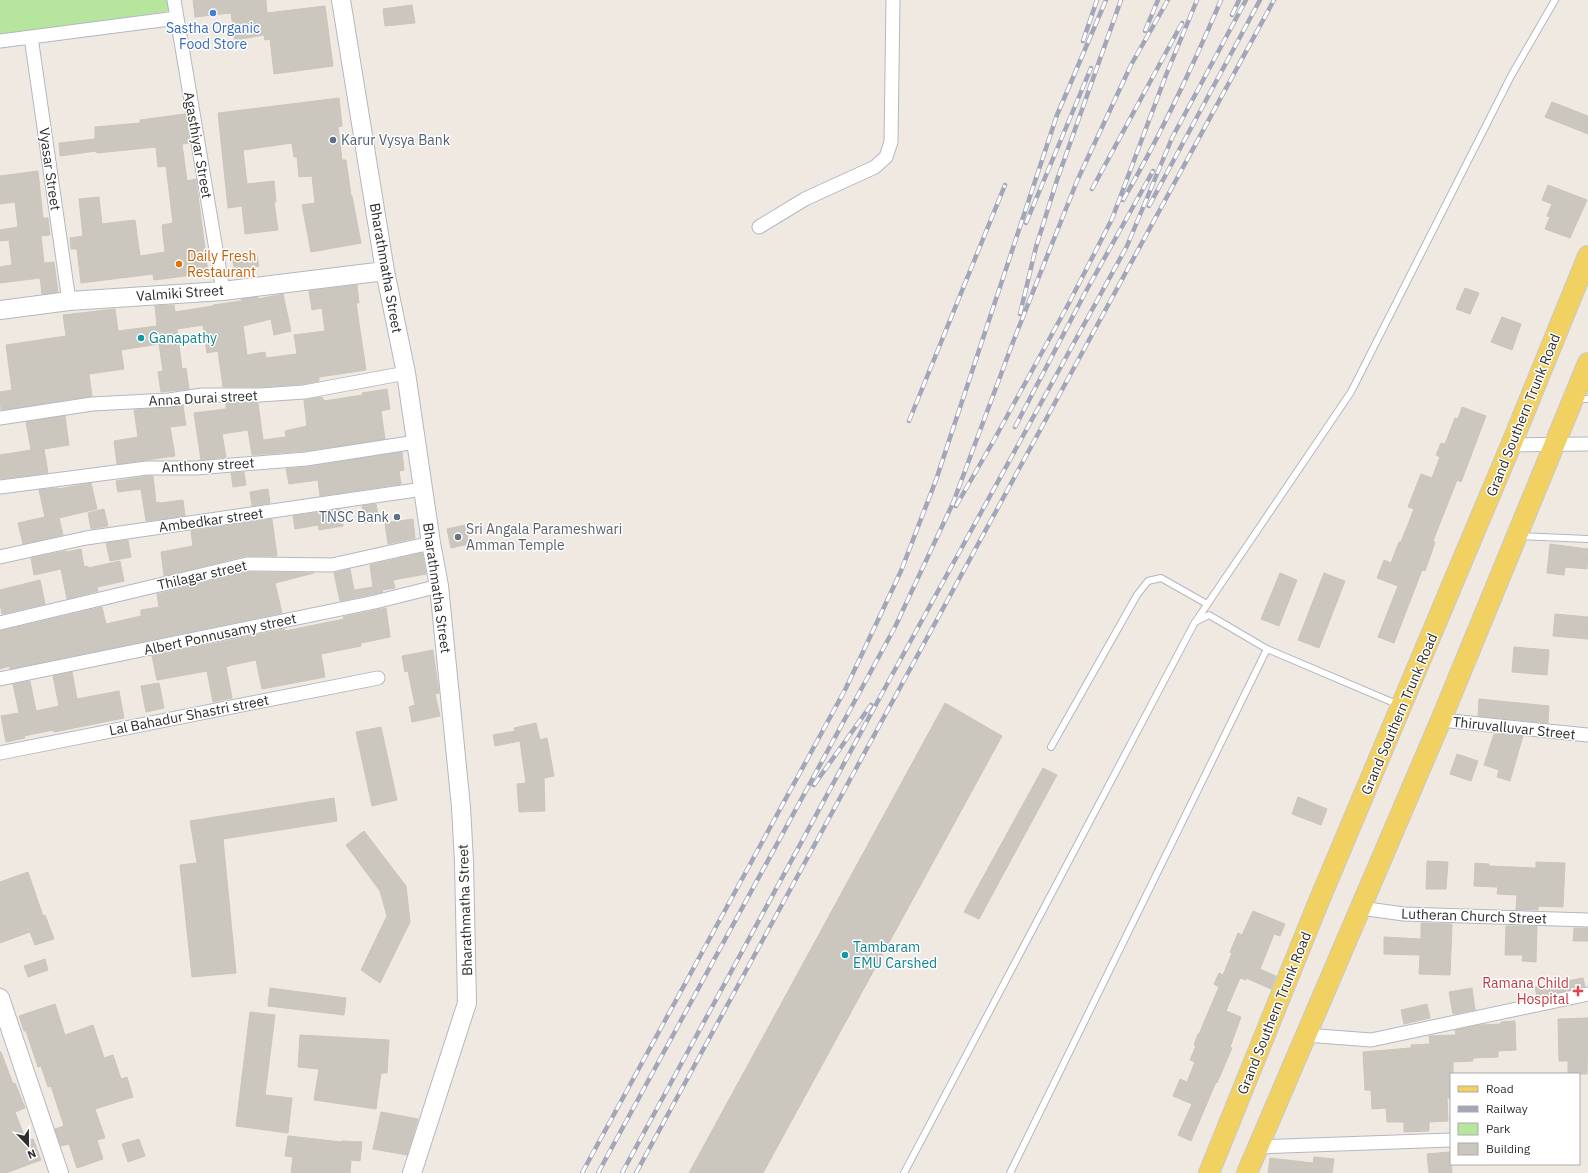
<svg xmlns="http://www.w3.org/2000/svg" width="1588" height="1173" viewBox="0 0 1588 1173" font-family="'IBM Plex Sans',sans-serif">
<rect width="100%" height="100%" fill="#efe9e1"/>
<path fill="#b6e59e" d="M0 0H174L176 10 0 38Z"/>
<path fill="#cbc7bf" stroke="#cbc5ba" d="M193 0H266L267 13 325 6 333 66 274 74 270 39 265 40 264 35 235 40 231 13 195 17Z
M412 5 415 23 385 26 383 9Z
M339 98 342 126 338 127 342 160H346L351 196H352L361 243 311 252 302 205 315 203 312 176 299 177 297 157H294L292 143 243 150 247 184 274 181 276 202H274L278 230 245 234 242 206 228 208 218 113Z
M1552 102 1588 116V134L1545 117Z
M185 114 190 143 182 144 187 181 196 179 208 273 154 280 153 274 81 283 77 249H71L70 238 83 236 79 199 99 197 102 224 135 220 140 256 165 252 162 225 173 223 166 166 158 167 156 147 97 153 96 151 60 156 59 143 95 139V127L140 123V120Z
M38 171 43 218H48L50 235 41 236 44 263 54 262 58 292 42 294 40 278 0 283V267L12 265 9 240 0 241V230L18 227 15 202 0 204V176Z
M1548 185 1587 200 1570 238 1545 229 1550 217 1547 216 1552 204 1542 200Z
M256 253 259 266 235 271 232 257Z
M357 285 359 303H356L366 370 319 377V381L303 384 260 387H223L218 351 207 353 203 325 177 329 182 369 186 368 189 389 161 392 158 372 163 371 159 344 121 350 124 369 89 374 92 396 1 410 0 392 12 390 6 345 66 336 63 315 115 309 118 331 157 326 155 306 174 305 175 312 213 306V305L242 301 241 299 258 297V299L283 294 291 331 274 335 271 319 243 326 247 355 265 352 266 358 297 354 294 335 325 331 322 308 312 310 309 291Z
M1465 288 1479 293 1470 314 1456 309Z
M1502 317 1521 324 1512 350 1491 342Z
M387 389 390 409 381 411 385 439 305 451 252 455 248 430 222 434 226 457 201 460 194 413 226 409V403H258L263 440 286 437 285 431 307 426 304 400 322 397 324 401 363 395 362 393Z
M183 406 186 425 170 427 175 456 117 464 114 441 138 437 134 410Z
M1462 407 1486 416 1461 482 1457 480 1433 541 1435 542 1431 554 1425 571 1422 570 1394 643 1378 637 1398 586 1377 578 1384 560 1391 563 1399 542H1401L1414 509 1408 507 1421 474 1432 478 1440 457 1436 455 1441 443 1445 444 1455 418 1458 419Z
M65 416 69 445 44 449 48 473 0 479V455L31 450 26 422Z
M402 452 404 470 399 471 401 484 320 496 318 480 289 484 286 469 307 467Z
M244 472 246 485 233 487 231 473Z
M148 476H153L156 503 160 502V503L183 500 185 516 146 521 141 489 118 492 116 481Z
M91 483 97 509 59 518 63 535 23 544 18 523 45 517 39 490 58 488V489Z
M268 489 270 503 252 506 250 492Z
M376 504 379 521 364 523 362 506Z
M104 509 108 526 91 529 88 513Z
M341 509 343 526 319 530 318 525 295 529 293 516Z
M272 519 277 556H245L164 576 161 552 193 546 191 531Z
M413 519 415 538 388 544 385 523Z
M465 525 469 544 451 548 447 529Z
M128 540 131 557 110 561 106 543Z
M1550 544 1588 549 1587 569 1565 567 1564 575 1547 573Z
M81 549 84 567 88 566V568L120 561 124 581 97 587 98 591 67 599 61 569 34 575 31 558 66 551V552Z
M422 553 426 574 393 580 395 588 382 590 383 592 340 601 334 573 350 569 354 590 373 587 370 565Z
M248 572 314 573 275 583 282 613 10 669V666L0 669V631L102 607 106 624 141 616V610L159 607 157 594Z
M1280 573 1297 580 1279 626 1261 619Z
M1324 573 1345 581 1319 648 1298 640Z
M40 580 45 604 2 614 0 604V590Z
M386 608 390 637 361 643V646L321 654 325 677 262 689 256 660 232 665 226 667 232 698 213 702 207 671 157 680 152 656 285 629V631L344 619 343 617Z
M1555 614 1588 617V639L1553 636Z
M1514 647 1549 650 1547 675 1512 672Z
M433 650 439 693 435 694 440 716 412 722 409 707 415 705 408 671 405 672 402 656Z
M72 672 77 699 119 691 124 718 54 732 53 730 24 736 25 738 6 742 1 716 19 713 13 684 30 681 36 711 59 706 53 676Z
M159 683 164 708 146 712 141 686Z
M1479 699 1549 706 1548 723 1478 716Z
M945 703 1002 736 763 1173H689Z
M536 723 540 740 547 738 554 776 544 778 545 811 519 812 517 784 526 783 520 741 495 746 493 735 515 731 514 728Z
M381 727 397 800 372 806 356 732Z
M1494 734 1523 736 1510 781 1497 777 1499 770 1484 765Z
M1457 754 1478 761 1471 781 1450 774Z
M1043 768 1057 775 979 919 964 912Z
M1298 797 1327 809 1321 825 1292 814Z
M334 798 337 821 223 839 236 973 192 977 180 865 197 863 190 821Z
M364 831 406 886 410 922 380 983 361 970 387 916 380 891 346 845Z
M1427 861 1448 862 1446 889H1426Z
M1536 862 1565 863 1563 907 1538 906V910H1516L1517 895 1497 894 1498 887 1474 886 1475 863 1489 864V866L1536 868Z
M28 872 43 916 45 915 54 939 35 945 30 932 0 943V882Z
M1253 911 1285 924 1280 936 1274 934 1260 969 1276 976 1271 989 1246 978V980L1240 978 1226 1011 1241 1017 1230 1047 1232 1048 1217 1083 1216 1082 1191 1141 1178 1135 1192 1104 1173 1096 1180 1079 1187 1082 1195 1062 1190 1060 1196 1046 1194 1045 1198 1034H1199L1219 987 1214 984 1219 973 1223 975 1232 953 1230 952 1238 933 1242 935Z
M1421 923 1452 924 1450 975 1419 974 1420 955 1384 954V937L1421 939Z
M1506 926H1537L1536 962 1522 961 1523 955H1505Z
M1574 928H1588V941H1573Z
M45 959 48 970 28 977 24 966Z
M1583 978 1585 987 1537 997 1535 987Z
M270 988 346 998 344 1015 268 1006Z
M1472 988 1475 1010 1453 1014 1449 992Z
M55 1004 65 1035 93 1025 104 1058 113 1055 121 1079 127 1077 133 1097 95 1109 105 1138 97 1140 103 1159 77 1168 69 1144 61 1146 55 1129 64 1126 51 1086 48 1087 41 1066 38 1067 26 1031H24L19 1016Z
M1427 1004 1430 1018 1404 1024 1401 1010Z
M250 1012 275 1015 265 1095 292 1098 288 1133 236 1126Z
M1588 1018 1587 1074H1568V1061H1559L1558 1019Z
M1515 1021 1516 1050 1498 1051V1057L1473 1058V1061L1453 1062V1074H1451V1098H1447L1448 1121 1429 1122V1131L1404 1132V1122H1387L1386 1108 1372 1109 1371 1090H1365L1363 1052 1411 1048V1045L1430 1044 1429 1036 1456 1035 1455 1030 1479 1025 1501 1024V1022Z
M300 1035 389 1040 387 1073H381L376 1109 314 1100 319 1069 298 1067Z
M0 1052H1L13 1084 15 1083 25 1108 15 1112 26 1141 33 1139 41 1160 6 1173H0Z
M381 1112 418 1119 407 1155 373 1149Z
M288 1136 342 1142V1141L362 1142 360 1161 351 1160 350 1173H291L293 1157 285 1156Z
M139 1139 145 1156 128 1162 122 1144Z
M1450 1152 1452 1173H1429L1427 1154Z
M1314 1157 1334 1159 1332 1173H1268L1270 1158 1313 1163Z"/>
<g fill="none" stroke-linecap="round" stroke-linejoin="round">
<g stroke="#b4b7c1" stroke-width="8">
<path id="lane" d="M1576 399H1588
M1521 536 1588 539
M1196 621 1351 392 1511 76 1555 0
M1051 747 1137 595 1148 581 1161 578 1207 604
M904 1173 1195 622 1209 615 1267 649 1399 705
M1010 1173 1267 649"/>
</g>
<g stroke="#b4b7c1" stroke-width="15">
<path id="street" d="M174 0 223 291
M31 37 69 301
M0 41 177 18
M759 227 805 199 875 167 886 157 891 142 893 0
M0 418 92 404 169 400 202 395H260L304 392 406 373
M1511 445 1588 444
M0 487 147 468H196L306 459 416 442
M0 557 86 538 423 489
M0 623 247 564 332 565 431 543
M0 679 375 602 439 586
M1441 720 1588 735
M0 753 378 678
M1360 908 1404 914 1588 920
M1306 1035 1371 1040 1588 994
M1258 1147 1451 1140"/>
</g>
<g stroke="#b4b7c1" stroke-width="20">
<path id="secondary" d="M341 0 385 271 406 373 431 543 439 586 461 807 464 862 467 1003 412 1173
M0 310 69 301 223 291 385 271
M0 998 59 1173"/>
</g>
<g stroke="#c9c9c9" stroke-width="22">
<path id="primary" d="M1209 1173 1319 901 1511 445 1588 256
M1247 1173 1441 720 1588 363"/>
</g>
<use href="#lane" stroke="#fff" stroke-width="6"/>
<use href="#street" stroke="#fff" stroke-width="13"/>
<use href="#secondary" stroke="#fff" stroke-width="18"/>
<use href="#primary" stroke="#f2d163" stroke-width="20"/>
<g stroke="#a3a6b8" stroke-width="4.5">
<path id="rail" d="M1232 15 1239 0
M1145 31 1158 0
M1083 41 1097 0
M1092 189 1182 23
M1123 200C1161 135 1192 68 1221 0
M1149 206 1260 0
M1026 223 1091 68
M1020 314 1036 247 1057 180 1121 0
M909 421 1005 185
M1015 427 1085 293 1153 171
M956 506 994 440 1069 303 1112 219 1166 75 1197 0
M814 785 871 705
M582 1173 846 688 901 571 936 480 1057 115 1106 0
M598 1173 895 627 953 503 1013 342 1077 181 1131 65 1168 0
M622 1173 892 675 1127 246 1172 138 1246 0
M636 1173 1274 0"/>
</g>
<use href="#rail" stroke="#fff" stroke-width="3" stroke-dasharray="9" stroke-linecap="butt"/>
</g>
<circle fill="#3f7fe0" stroke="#fff" stroke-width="1.5" cx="213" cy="13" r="4"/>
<g fill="#5c6f8a" stroke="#fff" stroke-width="1.5">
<circle cx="333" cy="140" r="4"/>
<circle cx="397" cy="517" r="4"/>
</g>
<circle fill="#e8710a" stroke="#fff" stroke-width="1.5" cx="179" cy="264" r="4"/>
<g fill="#0f9aa8" stroke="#fff" stroke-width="1.5">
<circle cx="141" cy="338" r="4"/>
<circle cx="845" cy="955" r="4"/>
</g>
<circle fill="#6b7280" stroke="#fff" stroke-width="1.5" cx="458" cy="537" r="4"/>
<path fill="#e0444e" stroke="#fff" stroke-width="1.5" d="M1576 985h4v4h4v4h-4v4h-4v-4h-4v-4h4z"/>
<g text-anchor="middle" stroke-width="3" stroke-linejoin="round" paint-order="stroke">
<g font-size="14" fill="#366cbe" stroke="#fff">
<text x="213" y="33">Sastha Organic<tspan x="213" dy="16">Food Store</tspan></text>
</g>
<g font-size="14" fill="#4e5e75" stroke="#fff" text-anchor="start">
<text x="341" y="145">Karur Vysya Bank</text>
<text x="389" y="522" text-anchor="end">TNSC Bank</text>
</g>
<g font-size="14" fill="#2e2e2e" stroke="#fff">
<text transform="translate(198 145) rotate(80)" y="5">Agasthiyar Street</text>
<text transform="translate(50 169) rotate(82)" y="5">Vyasar Street</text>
<text transform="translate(386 268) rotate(80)" y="5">Bharathmatha Street</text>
<text transform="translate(180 293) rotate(-4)" y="5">Valmiki Street</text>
<text transform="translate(203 398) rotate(-3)" y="5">Anna Durai street</text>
<text transform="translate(1523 415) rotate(-68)" y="5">Grand Southern Trunk Road</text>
<text transform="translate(208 465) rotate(-3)" y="5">Anthony street</text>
<text transform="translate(211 520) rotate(-8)" y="5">Ambedkar street</text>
<text transform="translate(202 575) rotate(-13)" y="5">Thilagar street</text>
<text transform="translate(437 588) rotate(82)" y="5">Bharathmatha Street</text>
<text transform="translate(220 634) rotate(-12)" y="5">Albert Ponnusamy street</text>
<text transform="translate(1399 714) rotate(-67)" y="5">Grand Southern Trunk Road</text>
<text transform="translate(189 715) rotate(-11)" y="5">Lal Bahadur Shastri street</text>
<text transform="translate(1514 728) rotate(6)" y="5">Thiruvalluvar Street</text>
<text transform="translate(465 910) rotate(-92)" y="5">Bharathmatha Street</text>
<text transform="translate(1474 916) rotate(2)" y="5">Lutheran Church Street</text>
<text transform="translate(1274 1013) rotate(-68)" y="5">Grand Southern Trunk Road</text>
</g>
<g font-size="14" fill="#c56008" stroke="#fff" text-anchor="start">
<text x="187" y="261">Daily Fresh<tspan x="187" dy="16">Restaurant</tspan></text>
</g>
<g font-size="14" fill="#0d838f" stroke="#fff" text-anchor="start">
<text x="149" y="343">Ganapathy</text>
<text x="853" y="952">Tambaram<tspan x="853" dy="16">EMU Carshed</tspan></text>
</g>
<g font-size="14" fill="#5b616d" stroke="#fff" text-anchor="start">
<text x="466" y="534">Sri Angala Parameshwari<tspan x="466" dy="16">Amman Temple</tspan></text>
</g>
<g font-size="14" fill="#be3a42" stroke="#fff" text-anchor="end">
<text x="1569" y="988">Ramana Child<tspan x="1569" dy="16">Hospital</tspan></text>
</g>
</g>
<rect x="1450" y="1073" width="130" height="92" fill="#ffffff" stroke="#ababab"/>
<rect x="1458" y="1086" width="20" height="6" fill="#f2d163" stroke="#ababab"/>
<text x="1486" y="1093" font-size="12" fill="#2e2e2e">Road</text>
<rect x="1458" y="1106" width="20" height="6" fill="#a3a6b8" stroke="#ababab"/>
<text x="1486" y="1113" font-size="12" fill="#2e2e2e">Railway</text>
<rect x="1458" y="1123" width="20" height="12" fill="#b6e59e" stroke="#ababab"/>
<text x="1486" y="1133" font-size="12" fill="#2e2e2e">Park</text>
<rect x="1458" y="1143" width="20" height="12" fill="#cbc7bf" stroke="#ababab"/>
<text x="1486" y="1153" font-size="12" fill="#2e2e2e">Building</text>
<g transform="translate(28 1145) rotate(158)" stroke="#ffffff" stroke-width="3" paint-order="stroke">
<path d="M0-3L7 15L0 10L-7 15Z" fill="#2e2e2e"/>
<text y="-6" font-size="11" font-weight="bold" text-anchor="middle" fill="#2e2e2e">N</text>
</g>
</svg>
